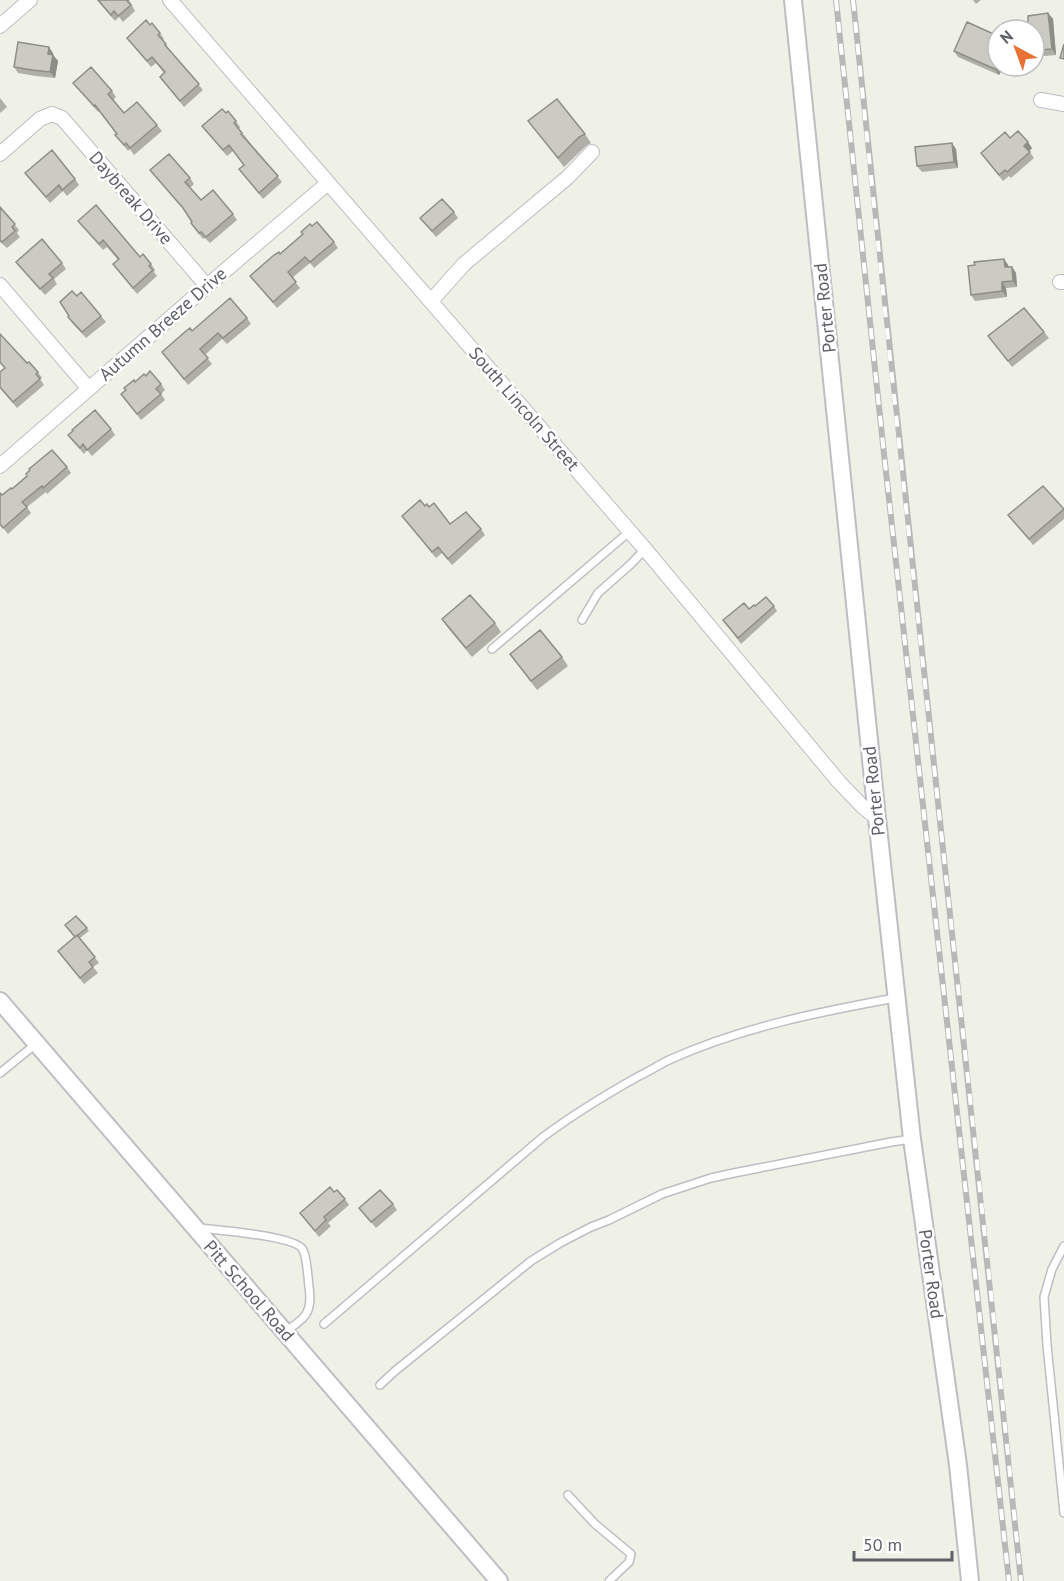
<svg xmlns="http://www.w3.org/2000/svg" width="1064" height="1581" viewBox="0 0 1064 1581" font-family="'PT Sans',sans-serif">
<rect width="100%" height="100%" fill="#eff0e6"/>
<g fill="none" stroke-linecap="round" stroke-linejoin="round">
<g stroke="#bdbec4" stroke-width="10">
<path id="service" d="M582 620 598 593 631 564 645 549
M492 649 629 532
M0 1073 37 1043
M200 1228C217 1230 297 1236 303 1250 307 1257 308 1279 309 1287 313 1313 305 1319 284 1332
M1064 1246 1052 1269 1044 1297 1047 1345 1064 1513
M324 1324 543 1137C574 1114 605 1095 639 1076 650 1071 660 1064 671 1059 743 1027 819 1012 895 998
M380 1385 395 1371 531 1261 560 1243 591 1227 609 1220 662 1194 711 1178 734 1173 891 1142 912 1139
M568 1495 595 1524 631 1554 629 1562 609 1581"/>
</g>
<g stroke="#bdbec4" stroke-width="16">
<path id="minor" d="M170 0 645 549 839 782 862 806 877 818
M0 26 30 0
M1041 100 1064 104
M0 154 40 119 52 114 62 118 207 286
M1060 282H1064
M0 285 89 389
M431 301 464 264 568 177 592 152
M0 466 207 286 328 183"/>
</g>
<g stroke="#bdbec4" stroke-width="20">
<path id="tertiary" d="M793 0 877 818 912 1139 958 1465 970 1581
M0 1001 499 1581"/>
</g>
<use href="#service" stroke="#fff" stroke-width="7"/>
<use href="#minor" stroke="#fff" stroke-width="14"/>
<use href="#tertiary" stroke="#fff" stroke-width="16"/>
<g stroke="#b8b8b9" stroke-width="6">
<path id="rail" d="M836 0 884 454 1009 1581
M853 0C906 527 967 1054 1021 1581"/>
</g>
<use href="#rail" stroke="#fff" stroke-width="4" stroke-dasharray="11" stroke-linecap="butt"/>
</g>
<path fill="#afafa7" d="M97 0H129L135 11 123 22 119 17 115 21Z
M973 0H981L976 4Z
M1048 13 1053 19 1056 55 1044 56 1042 52 1034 54V30Z
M150 25 160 33 164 39 163 40 170 51 203 90 184 107 160 77 164 73 156 63 151 67 127 38Z
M954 51 998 66H1004L999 75 958 57Z
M53 53V55L58 61 55 78 36 76 18 73 14 67Z
M73 83 112 91 116 97 113 100 124 113 157 125 162 131 134 155 130 149 128 151 120 141 115 135 117 134 99 111 98 112Z
M0 98 7 107 0 113Z
M226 113 236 121 240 127 239 129 282 182 263 199 239 169 244 165 233 151 227 156 202 126Z
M528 121 585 134 591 143 586 146 564 167Z
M1010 138 1032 148 1029 151 1034 158 1011 178 1009 176 1003 181 981 153Z
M956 149 958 168 922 172 917 166Z
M150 170 190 178 194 184 190 188 201 200 233 214 237 220 210 243 205 238 203 239 195 229 191 223 192 222 187 213Z
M25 173 75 179 79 185 67 196 63 191 50 203Z
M0 207 19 230 17 233 20 237 7 248 0 242Z
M454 212 458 218 436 237 420 218Z
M78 221 151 264 155 270 154 272 157 276 137 294 113 264 118 260 107 247 103 250Z
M312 226 334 242 338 248 314 268 310 263 292 278 300 288 277 308 250 276 280 254Z
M1004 259 1008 265 1009 267H1012L1016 273 1017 287 1006 288 1007 297 975 301 971 295Z
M16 262 62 263 66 269 54 279 57 284 45 295Z
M77 296 101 316 106 322 86 338 72 323 68 317Z
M247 318 251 324 227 344 222 339 205 355 212 364 188 385 162 352 192 331Z
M1044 332 1049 338 1012 367 993 342Z
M20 356 38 372 42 378 40 379 44 385 17 408 0 388V372Z
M146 376 161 384 165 390 161 394 165 400 141 420 126 400V390L135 382Z
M111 429 115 435 92 456 87 450 84 454 68 435Z
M67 467 71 473 47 494 46 492 27 507 31 513 8 534 0 524 2 495 12 489Z
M425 506 429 507 450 524 481 529 485 535 452 565 442 553 436 558 402 516Z
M1064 508V519L1033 545 1008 515Z
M774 606 777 611 741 644 723 620 749 609Z
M442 619 495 623 501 632 472 657 448 628Z
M510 654 562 657 568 666 537 690Z
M76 916 89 931 80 938 99 963 93 967 98 973 84 984 58 951 75 937Z
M334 1192 345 1199 349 1205 328 1223 331 1226 319 1237 300 1213Z
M393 1204 397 1210 376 1228 359 1208Z"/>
<path fill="#8e8e88" d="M1048 13 1053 19 1056 55 1052 49Z
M49 47 53 53 52 60 48 54Z
M53 55 58 61 55 78 50 72Z
M998 63V66H1004L999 75 995 69Z
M1028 142 1032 148 1028 152 1024 146Z
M952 143 956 149 958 168 954 162Z
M1004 259 1008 265 1009 273 1005 267Z
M1012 267 1016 273 1017 287 1013 281Z
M1002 282 1006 288 1007 297 1002 291Z"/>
<path fill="#cbcbc2" stroke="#8e8e88" stroke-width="1.5" d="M98 0H128L127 1 131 5 118 16 114 11 111 15Z
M1048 13 1052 49 1040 50V46L1034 47V30H1025L1024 23H1028V16Z
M146 20 150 25 152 23 160 33 158 35 166 44 165 45 199 84 180 101 160 77 165 72 152 57 147 61 127 38Z
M967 22 998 36V63L995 69 954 51Z
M18 42 49 47 48 54 53 55 50 72 32 70 14 67Z
M1064 44V59L1060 58Z
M91 67 112 91 108 94 124 113 137 102 157 125 130 148 126 143 124 145 115 135 117 134 95 105 94 106 73 83Z
M557 99 585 134 579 137 558 158 528 121Z
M222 109 226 113 228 111 236 121 234 123 242 133 241 134 278 176 259 193 239 169 244 165 229 145 223 150 202 126Z
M1018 131 1028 142 1024 146 1030 152 1007 172 1005 170 999 175 981 153 1005 132 1010 138Z
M952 143 954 162 917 166 915 147Z
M52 150 75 179 62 190 59 185 46 197 25 173Z
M169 154 190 178 185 182 201 200 213 190 233 214 206 237 201 232 199 233 191 223 192 222 183 208 150 170Z
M442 199 454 212 432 231 420 218Z
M96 205 140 257 143 254 151 264 149 266 153 270 133 288 113 264 119 259 103 240 99 244 78 221Z
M0 207 15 224 12 227 15 231 2 242 0 240Z
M317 222 334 242 310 262 305 257 288 272 296 282 273 302 250 276 274 255 279 252 280 254 303 234 301 232 310 224 312 226Z
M42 239 62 263 49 274 53 278 40 289 16 262Z
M1004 259 1005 267H1012L1013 281 1002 282V291L971 295 968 266 975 265 974 262Z
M72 291 77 296 81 292 101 316 82 332 68 317 69 316 60 302Z
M230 298 247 318 223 338 218 333 200 349 208 358 184 379 162 352 186 331 190 328 192 331Z
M1024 308 1044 332 1008 361 988 336Z
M0 334 27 363 29 362 38 372 36 374 40 379 13 402 0 387V372L5 368 0 362Z
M150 371 161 384 156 389 161 394 137 414 121 394 126 390 124 388 134 380 135 382 144 374 146 376Z
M95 410 111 429 87 450 83 444 80 448 68 435 73 431 72 430Z
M52 450 67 467 43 488 42 486 22 502 27 507 3 528 0 524V493L2 495 11 488 12 489 27 476 26 474 30 470 29 469Z
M1043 486 1064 509 1029 539 1008 515Z
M420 500 425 506 427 504 429 507 434 503 450 524 466 512 481 529 448 559 438 547 432 552 402 516Z
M470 595 495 623 466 648 442 619Z
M766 597 774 606 738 638 723 620 744 603 749 609 754 605 755 606Z
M540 630 562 657 531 681 510 654Z
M76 916 87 928 75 937 65 925Z
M77 935 95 957 89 962 93 967 80 978 58 951Z
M330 1187 334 1192 337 1190 345 1199 324 1217 326 1220 315 1231 300 1213Z
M380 1190 393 1204 371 1222 359 1208Z"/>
<g text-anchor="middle" stroke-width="5" stroke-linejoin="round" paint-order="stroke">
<g font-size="18" fill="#5d5f66" stroke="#fff">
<text transform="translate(131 198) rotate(49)" y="6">Daybreak Drive</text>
<text transform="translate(825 308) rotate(-96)" y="6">Porter Road</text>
<text transform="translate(163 324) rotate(-41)" y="6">Autumn Breeze Drive</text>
<text transform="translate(524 409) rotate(49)" y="6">South Lincoln Street</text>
<text transform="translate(874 791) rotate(-96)" y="6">Porter Road</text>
<text transform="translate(931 1274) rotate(82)" y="6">Porter Road</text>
<text transform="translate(249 1291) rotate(49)" y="6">Pitt School Road</text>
</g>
</g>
<g transform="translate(1016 48) rotate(319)"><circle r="28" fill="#ffffff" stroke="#bebfc2" stroke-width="1.5"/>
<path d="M0-4.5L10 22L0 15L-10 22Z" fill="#e87233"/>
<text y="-9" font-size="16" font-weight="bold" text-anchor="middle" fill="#5d5f66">N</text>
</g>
<path d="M854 1551v9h98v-9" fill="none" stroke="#5d5f66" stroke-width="3"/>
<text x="863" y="1551" font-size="18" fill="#5d5f66" stroke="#ffffff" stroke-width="4.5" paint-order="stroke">50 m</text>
</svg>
